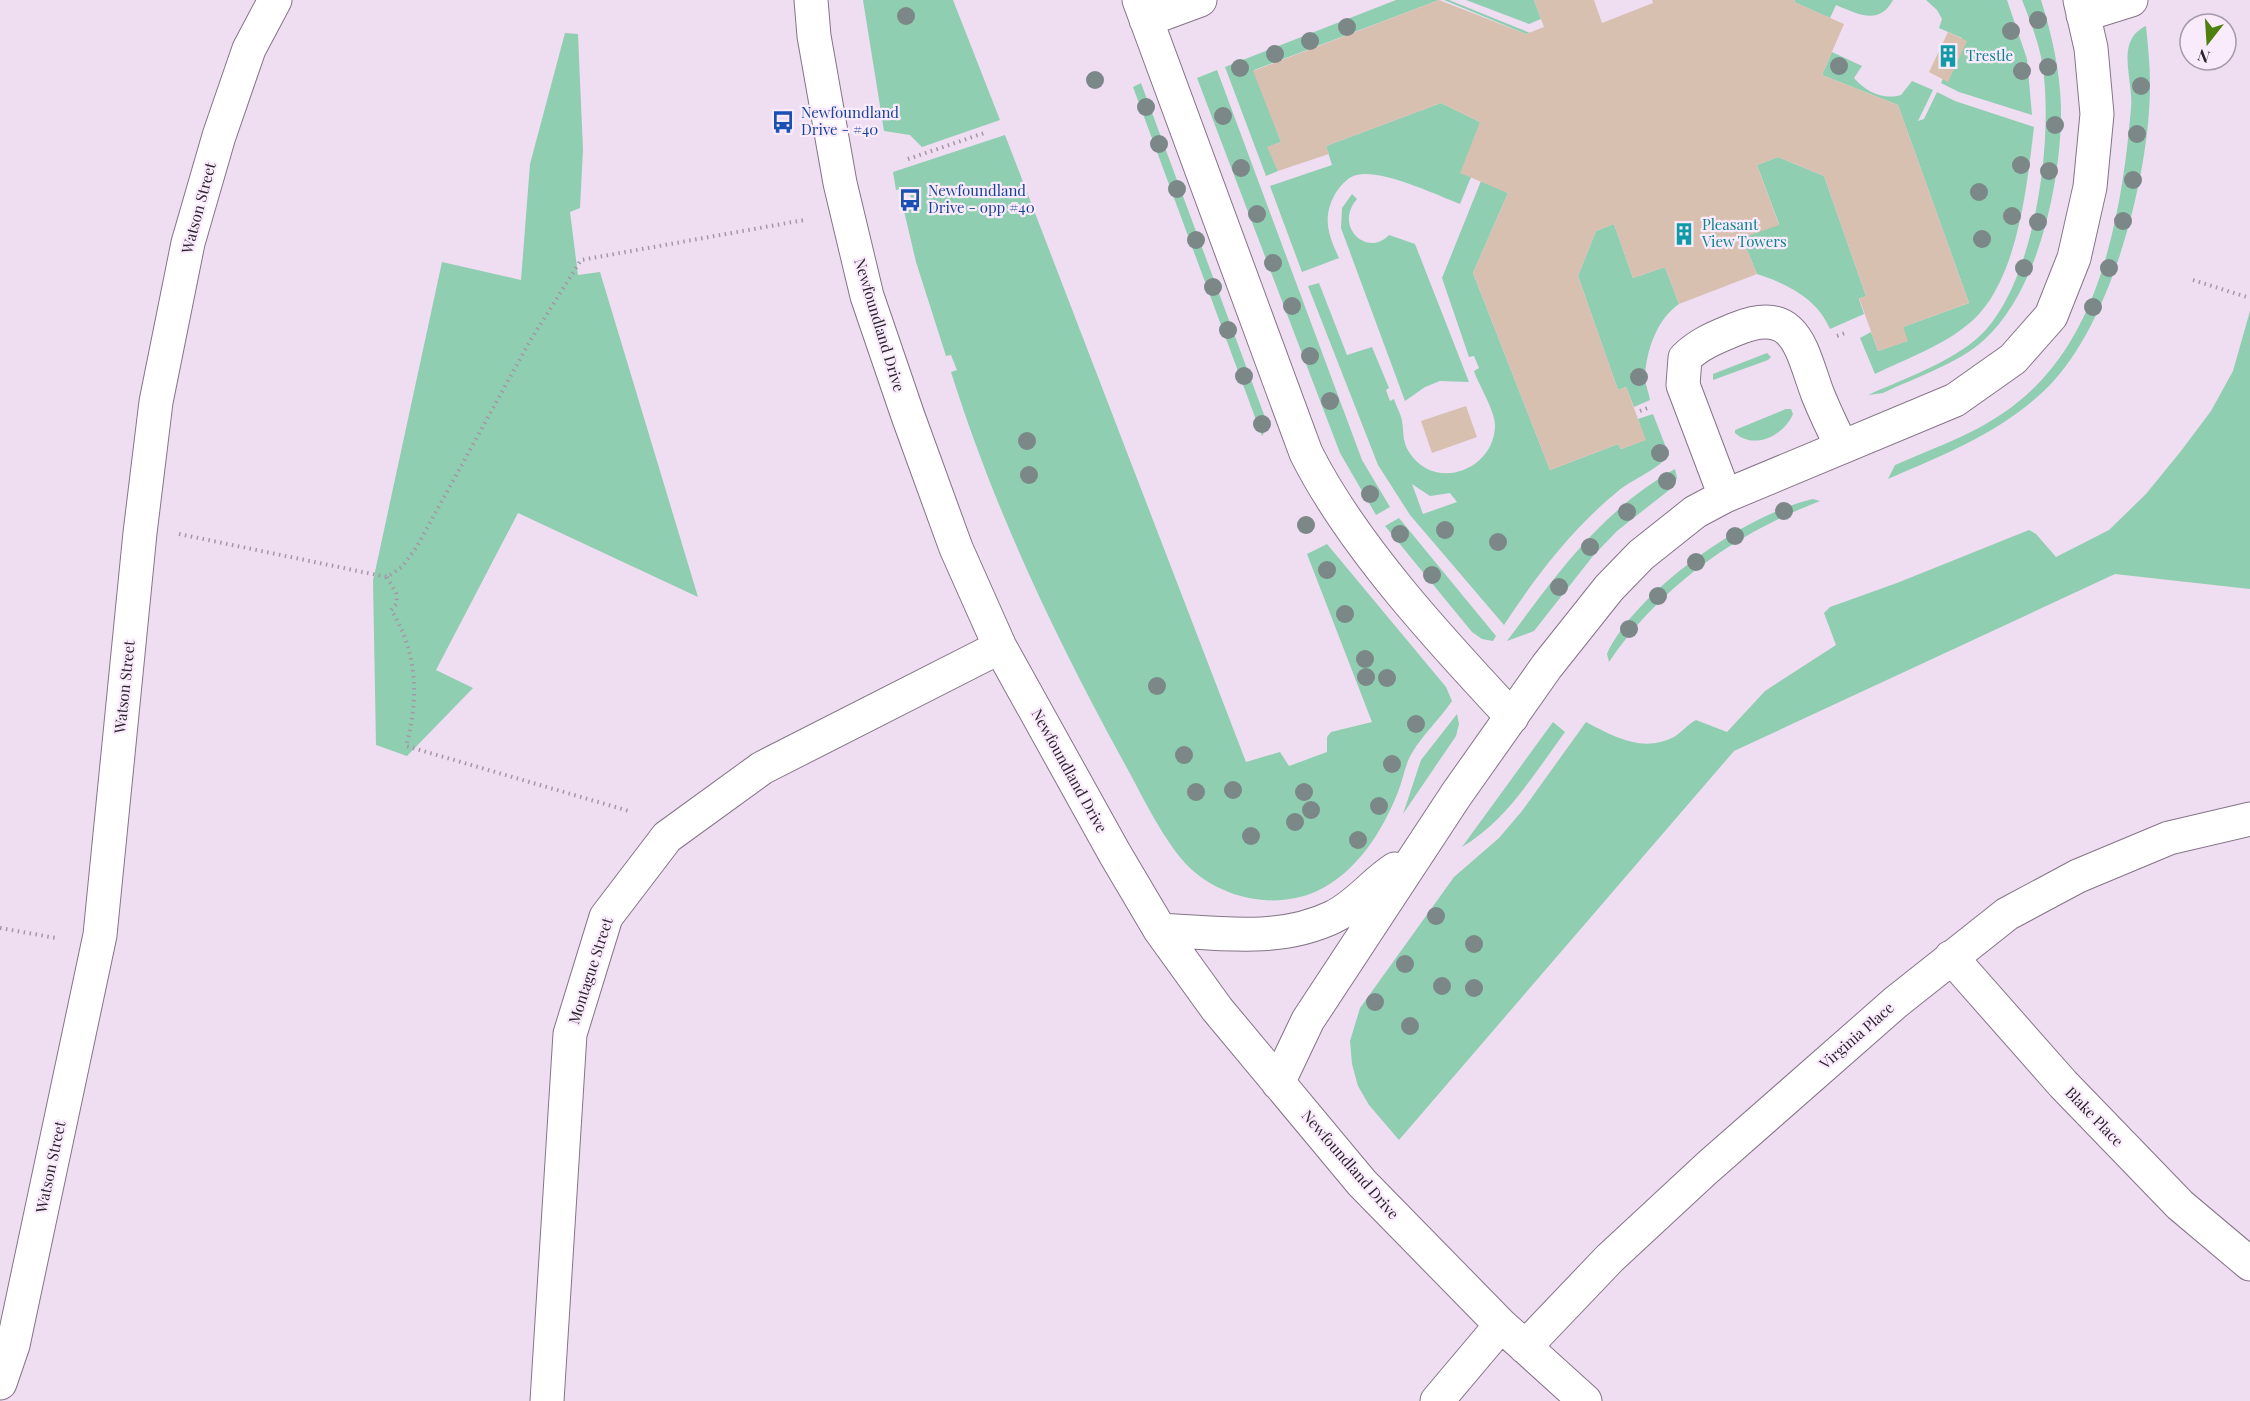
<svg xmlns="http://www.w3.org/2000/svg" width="2250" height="1401" viewBox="0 0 2250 1401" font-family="'Playfair Display',serif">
<rect width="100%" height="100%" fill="#efddf2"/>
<path fill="#8fceb0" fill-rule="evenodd" d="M863 0H953L1000 120 922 147 910 135 884 131Z
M1396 0H1439L1254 70 1281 142 1268 147 1278 171 1266 176 1225 67Z
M1444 0H1449L1530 33 1526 34Z
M1466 0H1534L1541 19 1529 24Z
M1795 0H1893C1879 26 1858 14 1836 5L1830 18 1794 2Z
M1926 0H2007L2027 59 2032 115 1959 92 1941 83 1962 38 1939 28 1942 19 1937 10Z
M2022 0H2041C2052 35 2060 71 2061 107 2062 179 2039 291 1984 340 1959 363 1914 378 1883 393L1868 395C1903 379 1944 365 1974 341 2036 292 2056 130 2041 57 2037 38 2029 18 2022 0Z
M2146 26C2148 46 2150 66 2150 85 2150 174 2112 322 2049 386 2003 432 1946 454 1888 479L1895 465C1957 438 2006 424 2051 369 2107 301 2124 193 2131 108 2134 80 2114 41 2146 26Z
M565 33 578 34 583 150 580 208 570 212 578 275 600 272 698 597 518 513 436 670 473 688 407 756 376 745 373 581 442 262 521 280 530 164Z
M1832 52 1862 66 1854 78C1866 92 1883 100 1901 95L1912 81 1933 90 1918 121 1924 119 1937 92 1955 101 2034 127C2027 185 2018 280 1972 321 1945 345 1908 358 1875 374L1860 338 1871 332 1878 351 1907 341 1903 327 1969 303 1898 105 1822 75Z
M1217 70 1362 460 1390 507 1376 515 1340 453 1197 78Z
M1141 83 1266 420 1268 427 1262 436 1133 87Z
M1441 103 1480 122 1471 177 1460 204C1436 195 1382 169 1357 175 1347 177 1339 187 1334 196 1322 219 1329 236 1339 258L1302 272 1270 186 1332 165 1326 146Z
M1005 135 1246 762 1280 752 1289 766 1327 752V737L1331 732 1372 722 1307 554 1327 544 1446 687 1452 701C1440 719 1423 734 1412 753 1405 764 1403 780 1398 792 1382 832 1357 872 1317 891 1276 910 1224 899 1191 869 1165 845 1140 791 1122 759 1053 632 995 511 951 372L957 370 951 355 946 356 916 262 904 211 914 207 908 188 896 190 893 172Z
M1778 157 1824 176 1866 296 1859 299 1864 314 1830 329C1817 298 1787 284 1757 274L1742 238 1779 224 1757 165Z
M1481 181 1508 193 1473 273 1550 470 1618 444 1621 449 1645 440 1638 419 1653 414 1669 455C1658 470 1632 479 1617 492 1572 529 1536 576 1504 625L1410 515 1378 465 1308 286 1319 283 1347 355 1372 347 1389 388 1386 390 1390 401 1394 399C1396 406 1401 414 1402 421 1404 432 1402 441 1409 452 1434 492 1493 471 1495 427 1496 412 1479 386 1474 371L1479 368 1474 356 1469 357 1442 278ZM1412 484 1430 496 1450 493 1457 502 1423 514Z
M1352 194 1357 199C1333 227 1368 258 1389 235L1415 244 1469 382 1440 381 1425 387 1405 401 1341 228 1342 208Z
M1614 224 1633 278 1665 267 1679 304C1657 319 1646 351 1645 377 1645 384 1649 393 1650 400L1634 407 1626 387 1618 390 1578 276 1596 231Z
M2250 311V589L2115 574 1734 751 1399 1140 1369 1105 1358 1086 1352 1064 1350 1041 1360 1008 1454 877 1499 838 1522 811 1586 722C1614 737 1643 753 1674 737 1682 732 1688 724 1696 720L1727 732 1765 691 1836 645 1824 613 1830 607 1897 583 2029 530 2036 534 2056 557 2109 530 2146 494 2181 451 2211 411 2233 371Z
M1767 353 1771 357 1768 360 1713 380V374Z
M1786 409H1791L1793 414C1785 434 1755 451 1735 433V430Z
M1675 469 1677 478 1673 487 1617 531 1593 556 1534 631 1507 641C1556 575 1602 510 1675 469Z
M1813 499 1820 501C1734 534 1660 587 1609 662L1607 654C1635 592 1747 513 1813 499Z
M1399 518 1496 636 1493 641 1482 639 1472 632 1385 526Z
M1457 714 1459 724 1456 736 1403 814 1421 760Z
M1553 722 1565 732C1534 774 1507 820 1462 847Z"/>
<path fill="#d8c0b0" d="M1439 0 1526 34 1544 27 1534 0H1594L1602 23 1653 3 1652 0H1795L1794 2 1844 24 1822 75 1898 105 1969 303 1903 327 1908 341 1878 351 1859 298 1866 296 1824 176 1778 157 1757 165 1779 225 1742 238 1757 274 1679 304 1665 267 1633 278 1614 224 1596 231 1578 276 1618 390 1626 387 1646 440 1621 449 1618 444 1550 470 1473 273 1508 193 1460 173 1480 122 1441 103 1326 146 1329 154 1278 171 1267 147 1281 142 1253 71Z
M1948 32 1967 41 1948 82 1929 72Z
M1466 406 1477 437 1432 453 1421 421Z"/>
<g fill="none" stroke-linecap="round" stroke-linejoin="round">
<g stroke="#857487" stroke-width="35">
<path id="minor" d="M811 0 814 36 840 183 867 296 908 416 956 548 1000 647 1115 854 1160 930 1217 1009 1362 1183 1501 1325 1585 1401
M1139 0 1306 453C1352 545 1441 641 1512 717
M2083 15 2131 0
M1146 20 1200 0
M1725 496 1683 385 1685 358C1700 343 1717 337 1736 329 1797 304 1801 350 1818 395 1825 412 1833 429 1841 445
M1160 930C1218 933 1279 943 1333 917 1358 905 1373 883 1395 869
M1951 957 2063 1084 2180 1205 2250 1264
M1278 1083 1308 1020 1456 795 1547 666 1609 588 1641 555 1695 512 1725 496 1955 400 2013 359 2051 316 2074 258 2090 187 2097 114 2091 48 2080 0
M1525 1347 1610 1258 1707 1168 1896 1002 2007 914 2078 876 2169 838 2250 819
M0 1383 13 1345 100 935 140 533 156 402 188 243 219 136 249 49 275 0
M547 1401 570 1034 606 917 667 837 762 768 1000 647
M1437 1401 1501 1325"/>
</g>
<path stroke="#a497a7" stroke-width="4" stroke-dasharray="1.5 4.5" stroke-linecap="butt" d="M908 159 987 132
M2193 280 2250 298
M1837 336 1848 332
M1640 411 1650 407
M179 534 387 577 402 567 416 548 530 341 581 260 804 220
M387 577 396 593 397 603 391 610C418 652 419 700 406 746L629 811
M0 928 56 938"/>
<use href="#minor" stroke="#fff" stroke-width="33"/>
</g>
<g fill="#7c8888">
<circle cx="906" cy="16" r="9"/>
<circle cx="2038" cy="20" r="9"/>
<circle cx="1347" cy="27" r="9"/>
<circle cx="2011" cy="31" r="9"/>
<circle cx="1310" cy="41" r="9"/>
<circle cx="1275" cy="54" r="9"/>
<circle cx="1839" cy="66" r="9"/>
<circle cx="2048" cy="67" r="9"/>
<circle cx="1240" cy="68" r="9"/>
<circle cx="2022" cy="71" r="9"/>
<circle cx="1095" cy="80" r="9"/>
<circle cx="2141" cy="86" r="9"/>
<circle cx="1146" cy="107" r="9"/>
<circle cx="1223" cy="116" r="9"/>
<circle cx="2055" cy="125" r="9"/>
<circle cx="2137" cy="134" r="9"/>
<circle cx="1159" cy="144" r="9"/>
<circle cx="2021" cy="165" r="9"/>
<circle cx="1241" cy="168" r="9"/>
<circle cx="2049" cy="171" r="9"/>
<circle cx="2133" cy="180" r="9"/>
<circle cx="1177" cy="189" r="9"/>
<circle cx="1979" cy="192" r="9"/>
<circle cx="1257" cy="214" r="9"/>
<circle cx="2012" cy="216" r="9"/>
<circle cx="2123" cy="221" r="9"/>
<circle cx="2038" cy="222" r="9"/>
<circle cx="1982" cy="239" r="9"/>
<circle cx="1196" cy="240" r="9"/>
<circle cx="1273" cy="263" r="9"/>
<circle cx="2024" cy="268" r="9"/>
<circle cx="2109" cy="268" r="9"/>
<circle cx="1213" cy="287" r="9"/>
<circle cx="1292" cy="306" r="9"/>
<circle cx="2093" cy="307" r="9"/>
<circle cx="1228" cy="330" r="9"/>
<circle cx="1310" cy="356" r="9"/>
<circle cx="1244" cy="376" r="9"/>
<circle cx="1639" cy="377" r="9"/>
<circle cx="1330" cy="401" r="9"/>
<circle cx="1262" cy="424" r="9"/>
<circle cx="1027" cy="441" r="9"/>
<circle cx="1660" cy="453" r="9"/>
<circle cx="1029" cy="475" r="9"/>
<circle cx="1667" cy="481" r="9"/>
<circle cx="1370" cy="494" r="9"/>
<circle cx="1784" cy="511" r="9"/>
<circle cx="1627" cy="512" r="9"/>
<circle cx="1306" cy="525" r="9"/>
<circle cx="1445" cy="530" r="9"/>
<circle cx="1400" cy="534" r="9"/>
<circle cx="1735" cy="536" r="9"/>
<circle cx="1498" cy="542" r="9"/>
<circle cx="1590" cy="547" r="9"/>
<circle cx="1696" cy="562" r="9"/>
<circle cx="1327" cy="570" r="9"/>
<circle cx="1432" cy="575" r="9"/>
<circle cx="1559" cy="587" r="9"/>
<circle cx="1658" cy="596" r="9"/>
<circle cx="1345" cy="614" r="9"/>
<circle cx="1629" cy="629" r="9"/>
<circle cx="1365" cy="659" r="9"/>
<circle cx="1366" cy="677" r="9"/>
<circle cx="1387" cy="678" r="9"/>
<circle cx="1157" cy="686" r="9"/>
<circle cx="1416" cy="724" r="9"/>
<circle cx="1184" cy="755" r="9"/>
<circle cx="1392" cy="764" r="9"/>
<circle cx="1233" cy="790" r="9"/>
<circle cx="1196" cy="792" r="9"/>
<circle cx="1304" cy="792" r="9"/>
<circle cx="1379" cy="806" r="9"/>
<circle cx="1311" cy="810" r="9"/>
<circle cx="1295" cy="822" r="9"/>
<circle cx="1251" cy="836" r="9"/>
<circle cx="1358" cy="840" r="9"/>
<circle cx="1436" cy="916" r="9"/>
<circle cx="1474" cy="944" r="9"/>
<circle cx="1405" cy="964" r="9"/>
<circle cx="1442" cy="986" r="9"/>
<circle cx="1474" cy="988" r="9"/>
<circle cx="1375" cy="1002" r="9"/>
<circle cx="1410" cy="1026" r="9"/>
</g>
<defs>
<g id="building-bare" transform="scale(1.8)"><path d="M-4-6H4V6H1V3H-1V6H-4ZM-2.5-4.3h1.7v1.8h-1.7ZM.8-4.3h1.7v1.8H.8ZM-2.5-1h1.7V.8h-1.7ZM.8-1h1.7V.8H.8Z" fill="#0f9aa8" stroke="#faebfc" stroke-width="2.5" paint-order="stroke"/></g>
<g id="bus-bare" transform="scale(1.8)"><path d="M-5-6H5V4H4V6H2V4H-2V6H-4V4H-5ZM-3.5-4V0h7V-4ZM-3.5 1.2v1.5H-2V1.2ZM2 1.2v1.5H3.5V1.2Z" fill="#1a4fb4" stroke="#faebfc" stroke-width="2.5" paint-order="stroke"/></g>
</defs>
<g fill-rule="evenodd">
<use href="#building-bare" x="1948" y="56"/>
<use href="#bus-bare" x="783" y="122"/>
<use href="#bus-bare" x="910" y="200"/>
<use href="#building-bare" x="1684" y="234"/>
</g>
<g text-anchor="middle" stroke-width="4.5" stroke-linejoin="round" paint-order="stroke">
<g font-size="15" fill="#0d838f" stroke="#faebfc" text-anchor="start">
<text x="1966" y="61">Trestle</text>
<text x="1702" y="230">Pleasant<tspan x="1702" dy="17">View Towers</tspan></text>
</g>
<g font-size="15" fill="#164399" stroke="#faebfc" text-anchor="start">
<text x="801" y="118">Newfoundland<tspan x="801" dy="17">Drive - #40</tspan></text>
<text x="928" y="196">Newfoundland<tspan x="928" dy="17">Drive - opp #40</tspan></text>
</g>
<g font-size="15" fill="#29232b" stroke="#faebfc">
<text transform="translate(199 208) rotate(-75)" y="5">Watson Street</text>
<text transform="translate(879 325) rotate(73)" y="5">Newfoundland Drive</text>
<text transform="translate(125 687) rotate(-84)" y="5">Watson Street</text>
<text transform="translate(1069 771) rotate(61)" y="5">Newfoundland Drive</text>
<text transform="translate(591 971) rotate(-72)" y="5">Montague Street</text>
<text transform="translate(1857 1036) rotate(-41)" y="5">Virginia Place</text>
<text transform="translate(2094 1117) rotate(46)" y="5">Blake Place</text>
<text transform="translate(1350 1165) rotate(49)" y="5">Newfoundland Drive</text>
<text transform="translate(51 1167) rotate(-78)" y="5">Watson Street</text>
</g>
</g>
<g transform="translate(2208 42) rotate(197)"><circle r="28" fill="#faebfc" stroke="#a69ba8" stroke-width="1.5"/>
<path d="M0-4.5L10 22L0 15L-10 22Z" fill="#4f7f0c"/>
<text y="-9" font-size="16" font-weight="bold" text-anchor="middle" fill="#29232b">N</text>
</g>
</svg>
